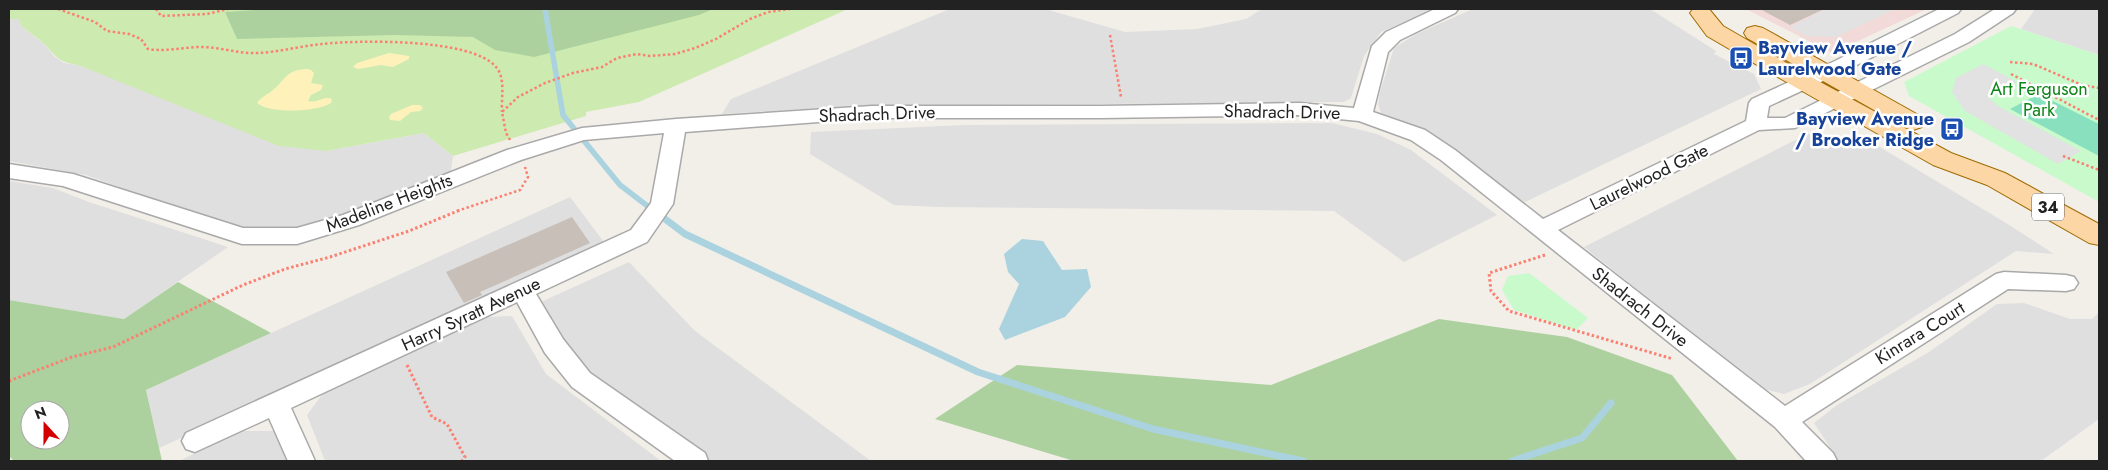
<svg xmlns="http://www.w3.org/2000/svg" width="2108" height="470" viewBox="0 0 2108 470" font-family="Jost,sans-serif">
<rect width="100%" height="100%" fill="#f2efe9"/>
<path fill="#e0dfdf" d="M950 9H1045L1125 32 1197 29 1246 19 1262 9H1434L1381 32 1364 56 1351 98 1344 102 855 106 722 114 731 99Z
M1473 9H1650L1716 51 1714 54 1754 74 1761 89 1525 202 1508 193 1434 135 1381 113 1378 104 1380 92 1394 48 1416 34Z
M2035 9H2099V55L2021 29Z
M9 19H19L21 26 44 44 55 57 64 63 78 65 326 151 424 133 453 156 450 176 316 226 276 232 221 224 86 175 9 161Z
M1332 123 1377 134 1411 150 1497 215 1404 262 1334 211 940 207 894 205 810 154 811 132 965 125Z
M1807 134 1873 143 2006 223 2054 254 2016 251 1810 384 1784 394 1763 389 1584 247Z
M9 181 53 188 89 202 228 247 124 319 9 300Z
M570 197 606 245 159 448 146 390Z
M629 262 695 331 871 461H709L596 377 576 360 543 311V301Z
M2024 303 2070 319H2092L2099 312V419L2041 461H1839L1814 423 1837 405 1929 352 1997 304Z
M512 316 546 374 661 461H325L307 415 324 392 488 317Z
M241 431H280L288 461H179Z"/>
<path fill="#f2dad9" d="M1746 9H1927L1832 53Z"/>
<path fill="#cdebb0" d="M9 9H848L639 102 586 112V116L453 156 424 133 326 151 279 146 78 65C58 62 57 57 44 44 37 37 28 32 21 26L19 19H9Z"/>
<path fill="#add19e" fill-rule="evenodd" d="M270 9H713L699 15 534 57 495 50 473 37 395 35 237 39 225 12Z
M178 282 271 333 146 390 162 461H14L9 456V300L124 319ZM30 410H60V440H30Z
M1439 319 1567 337 1672 375 1738 461H1074L935 419 1017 365 1271 385Z"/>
<path fill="#fff1ba" d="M389 53 409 56V59L393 67 381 65 358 69 353 67 357 63Z
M307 69 311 70 314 73 311 83 323 85 321 90 311 95 308 101C317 104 324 95 332 99L331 103C317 112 270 114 257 103 262 96 267 95 273 90 287 78 286 70 307 69Z
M412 105H420L423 108 420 111 411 112 400 121 390 120 389 117 391 114Z"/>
<path fill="#c8facc" d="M2011 26 2099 55V202L1909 96 1904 82Z
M1529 273 1588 318 1576 330 1514 310 1502 290 1508 276Z"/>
<path fill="#88e0be" d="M2039 94 2099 124V156L2010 109Z"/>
<path fill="#e2e2e2" d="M1826 9H1896L1836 37 1806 36 1790 27Z
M1983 64 2017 82 1988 97 1998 106 2081 151 2058 164 1965 111 1952 92 1956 78Z"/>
<path fill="#aad3df" d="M1022 239 1043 241 1062 270 1087 269 1091 287 1065 317 1005 340 999 329 1019 284 1008 272 1004 254Z"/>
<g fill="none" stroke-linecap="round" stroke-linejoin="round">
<path stroke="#aad3df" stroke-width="5.5" d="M545 9 563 115 620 185 654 211"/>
<path stroke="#aad3df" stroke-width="7" d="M653 210 685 234 978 372 1153 429 1303 461
M1512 461 1582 438 1611 403"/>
</g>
<path fill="#c7bfb8" d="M1760 9H1824L1790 25Z
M572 217 590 243 480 292 482 295 464 303 446 272Z"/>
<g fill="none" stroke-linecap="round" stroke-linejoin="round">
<g stroke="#a9a9a9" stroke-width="3">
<path id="street" d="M1435 9H1458L1455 13 1400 40 1388 52 1373 112 1425 130 1455 150 1543 219 1746 121 1749 103 1752 99 1835 61 1939 9H1961L1958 13 1849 69 1769 106 1767 118H1785L1955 34 1995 9H2016L2013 13 1969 42 1795 128 1759 130 1558 230 1785 406 1996 274 2004 272 2066 275 2074 277 2078 283 2074 289 2066 291 2008 289 1802 422 1833 453 1837 461H1806L1775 427 1441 160 1411 140 1359 121 1299 115 1101 118H872L685 132 673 204 647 242 536 294 563 339 590 373 705 453 708 461H675L572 387 545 353 517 302 291 408 315 461H288L269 418 195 452 186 449 182 441 186 433 631 230 651 203 664 133 584 140 521 160 359 225 297 244H242L63 186 9 178V164L73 174 243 228H297L343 215 507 150 582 128 676 119 872 106H1101L1299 103 1354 108 1372 46 1386 32Z"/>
</g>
<g stroke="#a06b00" stroke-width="2">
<path id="primary" d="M1693 9H1709L1723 26 1811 77 1951 153 2005 173 2099 224V245L2089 243 1987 185 1933 165 1795 87 1707 36 1690 13Z
M1755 26 1763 28 1922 117 1925 122 1922 127 1913 130 1904 127 1747 38 1744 33 1747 28Z"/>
</g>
<path stroke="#fa8072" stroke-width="2.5" stroke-dasharray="2.5 2.5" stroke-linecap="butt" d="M58 9 95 22 107 31 129 34 141 39 148 49C166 52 183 47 201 47 220 47 239 54 258 53 279 52 301 46 322 44 359 40 472 38 496 67 506 78 501 99 502 112
M156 9 161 16 207 14 228 9
M1110 35 1121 97
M2010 62 2033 64 2082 85 2055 98
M2011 74 2099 120
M2082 85 2099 88
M510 140 506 133 502 112 518 97 545 83 573 73 602 67 617 58 637 54 650 56 675 54 695 48 716 39 750 19 768 12 790 9
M2063 156 2099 170
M457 211 520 190 528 177 525 167"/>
<path stroke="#fa8072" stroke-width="3" stroke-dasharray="2.5 2.5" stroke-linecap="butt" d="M1545 255 1489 273 1491 291 1509 311 1673 359
M407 365 432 417 447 424 465 457 462 461
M9 381 72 357 113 347 243 285 285 269 330 257 409 231 460 210"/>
<use href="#street" fill="#fff" fill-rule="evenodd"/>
<use href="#primary" fill="#fcd6a4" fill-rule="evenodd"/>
</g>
<defs>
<g id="bus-square" transform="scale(1.25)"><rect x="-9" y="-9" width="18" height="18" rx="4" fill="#1a4fb4" stroke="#fff"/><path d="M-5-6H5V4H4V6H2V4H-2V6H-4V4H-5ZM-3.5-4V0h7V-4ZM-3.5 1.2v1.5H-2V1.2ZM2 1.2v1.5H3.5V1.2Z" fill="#fff"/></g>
</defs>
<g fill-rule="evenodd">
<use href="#bus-square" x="1741" y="58"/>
<use href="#bus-square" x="1952" y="129"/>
</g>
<g text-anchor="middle" stroke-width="5" stroke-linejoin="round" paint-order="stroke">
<rect fill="#fff" stroke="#646464" stroke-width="1" x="2032" y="193.5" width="32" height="27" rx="4"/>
<g font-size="16" font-weight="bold" fill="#222">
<text x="2048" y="213">34</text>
</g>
<g font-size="18" font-weight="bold" fill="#164399" stroke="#fff" text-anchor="start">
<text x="1758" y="54">Bayview Avenue /<tspan x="1758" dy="21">Laurelwood Gate</tspan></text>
<text x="1934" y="125" text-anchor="end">Bayview Avenue<tspan x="1934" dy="21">/ Brooker Ridge</tspan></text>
</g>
<g font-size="18" fill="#0c8416" stroke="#fff">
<text x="2039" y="95">Art Ferguson<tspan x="2039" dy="21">Park</tspan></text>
</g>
<g font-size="18" fill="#222" stroke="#fff">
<text transform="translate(1282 112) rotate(1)" y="6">Shadrach Drive</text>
<text transform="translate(877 114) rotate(-2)" y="6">Shadrach Drive</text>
<text transform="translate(1649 177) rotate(-26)" y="6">Laurelwood Gate</text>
<text transform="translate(389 203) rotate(-21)" y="6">Madeline Heights</text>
<text transform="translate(1640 307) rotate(38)" y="6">Shadrach Drive</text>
<text transform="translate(471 314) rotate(-25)" y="6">Harry Syratt Avenue</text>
<text transform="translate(1920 333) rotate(-32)" y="6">Kinrara Court</text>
</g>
</g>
<rect width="2108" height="470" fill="none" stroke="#222222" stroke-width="20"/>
<g transform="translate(45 425) rotate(339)"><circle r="24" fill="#ffffff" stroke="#a7a7a7"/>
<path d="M0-4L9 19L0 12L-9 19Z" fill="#d40000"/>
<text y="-8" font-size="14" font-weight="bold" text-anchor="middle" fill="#222222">N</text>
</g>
</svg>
